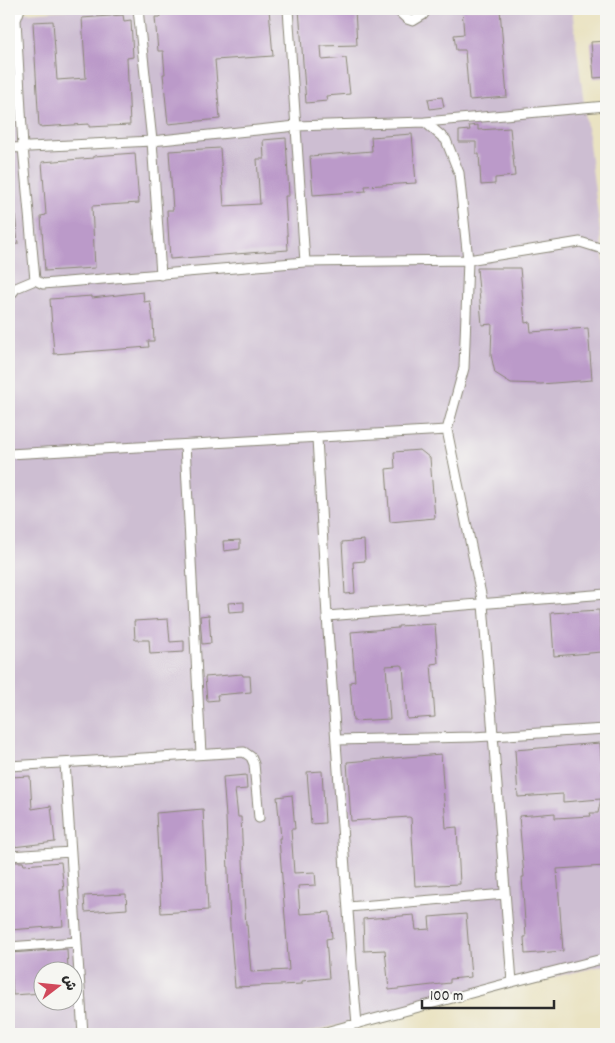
<svg xmlns="http://www.w3.org/2000/svg" width="615" height="1043" viewBox="0 0 615 1043" font-family="Dekko,'Playpen Sans Arabic',sans-serif">
<rect width="100%" height="100%" fill="#f6f6f2"/>
<filter id="ink" filterUnits="userSpaceOnUse"><feTurbulence type="fractalNoise" baseFrequency=".02" numOctaves="2"/><feDisplacementMap in="SourceGraphic" scale="10" xChannelSelector="R" yChannelSelector="G"/><feConvolveMatrix kernelMatrix="1 2 1 2 8 2 1 2 1" color-interpolation-filters="sRGB"/></filter>
<filter id="wash" filterUnits="userSpaceOnUse"><feTurbulence type="fractalNoise" baseFrequency=".0096" numOctaves="4" result="noise"/><feDisplacementMap in="SourceGraphic" scale="20" xChannelSelector="R" yChannelSelector="G"/><feGaussianBlur stdDeviation="1.12" result="paint"/><feColorMatrix in="noise" values="0 0 0 0 0 0 0 0 0 0 0 0 0 0 0 0 0 1.4 0 .05"/><feComposite in="paint" operator="in"/></filter>
<g filter="url(#wash)">
<rect width="100%" height="100%" fill="#eae3c3"/>
<path fill="#cdbed2" fill-rule="evenodd" d="M84 9H572L606 279V965L300 1034H9V14ZM42 970H72V1000H42Z"/>
<g id="blocks">
<path fill="#bb9ac9" d="M176 9H269L273 56 215 60 220 119 168 124 163 74H165L163 51H158L155 17H161L160 13 176 12Z
M299 9H355L357 45 321 46 322 60 346 58 350 94 326 96 327 101 306 103Z
M462 9H500L507 97 469 100 465 50H456L454 35 464 34Z
M123 15 124 21 131 20 133 57 127 58 130 125 89 127V124L39 127 33 22 53 21 57 80 86 78 82 18Z
M606 41V77L594 78 591 42Z
M442 97 444 107 430 109 428 99Z
M478 125V130L510 128 515 176 495 178V184L481 185 479 154H476V142H459V131L470 130 469 126Z
M412 134 416 183 365 186 366 191 313 195 310 156 372 151 371 137Z
M286 138 289 196H285L288 250 170 259 167 210H173L169 151 220 148 224 206 260 204 257 159H264L263 140Z
M135 153 139 203 92 206 95 268 45 271 41 216 46 215 42 162 94 158V156Z
M9 214H15L18 244 9 245Z
M477 268H520L525 323 530 322 531 332 588 328 592 380 541 384 511 383 495 373 491 355 492 324 482 325Z
M143 292 144 302 150 301 153 321 154 341H148L149 347 54 354 50 299 92 296V298Z
M420 450 430 458 435 518 390 522 386 469 395 468 394 452Z
M240 540V549L224 551 223 541Z
M364 540 365 561 353 562 355 593 345 594 342 542Z
M244 602V611L229 612 228 603Z
M599 610 602 652 554 656 551 613Z
M209 615 211 643 202 644 200 616Z
M168 619 170 642 184 641V652L150 654 149 640H135L134 621Z
M435 624 438 663 431 664 435 717 407 719 403 666 401 665 386 666 390 719 353 721 350 682 355 681 351 632 398 628V626Z
M242 674 243 676H250L251 692 217 695 218 700 207 701 205 677Z
M600 743 605 808H606V866L557 869 563 951 525 954 524 937H526L522 877H524L519 816 555 813V818L591 816 590 813H598L601 799 563 802V794L518 797 515 750Z
M441 754 446 828 457 827 460 884 415 886 411 818 409 817 351 821 347 762Z
M322 771 325 823 311 824 307 772Z
M246 775 247 789 235 790 238 817H241L244 881H243L246 925H247L251 972 289 970 279 838H281L277 797 292 795 295 829H291L294 873 315 872 316 885 298 886 300 914 330 912 332 938 326 939 329 978 302 981V984L235 987 230 927 226 817 223 777Z
M30 776 32 809 51 806 55 842 13 847 9 811 12 810 10 777Z
M203 809 208 910 161 913 156 813Z
M9 862H23L24 865 61 862 64 890H60L63 926 9 930Z
M126 894 127 909 85 912 84 896Z
M466 914 471 977 450 979V983L389 990 385 950 364 951 363 919 414 915 416 930 430 929 429 917Z
M67 949 68 970H42V993L13 995 10 953Z"/>
</g>
</g>
<g filter="url(#ink)">
<use href="#blocks" fill-opacity="0" stroke="#8a8777" stroke-width="1"/>
<g fill="none" stroke-linecap="round" stroke-linejoin="round">
<g stroke="#8a8777" stroke-width="11">
<path id="minor" d="M20 9 16 20 23 147 35 280
M138 9 152 141 161 275
M288 9 305 262
M396 9 407 19 413 21 423 15 427 9
M425 122 606 106
M9 148 152 141 296 126 425 122 446 140 459 173 468 260 464 368 447 430 483 604 512 982
M9 297 16 288 35 280 43 284 305 262 468 260 580 242 606 250
M317 438 327 616 352 967 357 1024
M185 445 201 754
M9 454 447 430
M327 616 606 594
M336 740 473 737 606 729
M65 763 83 1034
M9 766 244 752 251 757 254 764 259 818
M9 856 71 852
M348 907 505 894
M9 947 77 942
M318 1034 512 982 606 958"/>
</g>
<use href="#minor" stroke="#fff" stroke-width="9"/>
</g>
</g>
<rect width="615" height="1043" fill="none" stroke="#f6f6f2" stroke-width="30"/>
<g transform="translate(58 986) rotate(74)"><circle r="24" fill="#f6f6f2" stroke="#a5a5a2"/>
<path d="M0-4L9 19L0 12L-9 19Z" fill="#d1495b"/>
<text y="-8" font-size="14" font-weight="bold" text-anchor="middle" fill="#2b2b2b">ش</text>
</g>
<path d="M422 1000v8h132v-8" fill="none" stroke="#2b2b2b" stroke-width="2.5"/>
<text x="430" y="1000" font-size="15" fill="#2b2b2b" stroke="#f6f6f2" stroke-width="4" paint-order="stroke">100 m</text>
</svg>
